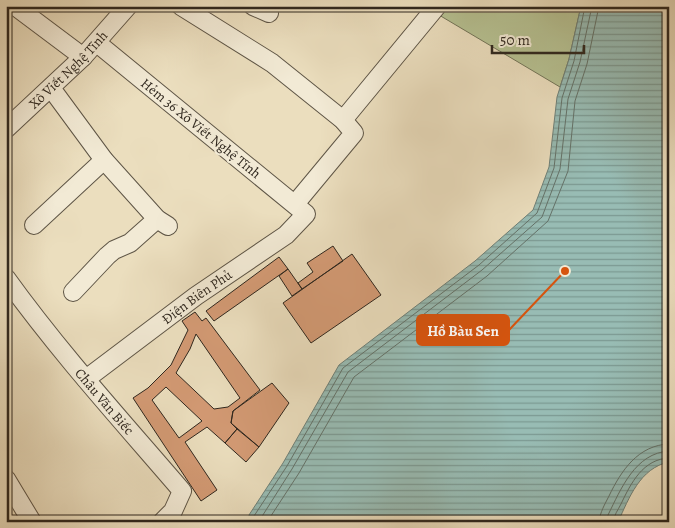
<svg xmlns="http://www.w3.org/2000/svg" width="675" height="528" viewBox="0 0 675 528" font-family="Alegreya,serif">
<defs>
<pattern id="water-rules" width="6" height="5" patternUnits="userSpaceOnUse" patternTransform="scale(1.25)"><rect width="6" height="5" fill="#98bcb4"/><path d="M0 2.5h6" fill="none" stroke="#7c9992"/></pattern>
</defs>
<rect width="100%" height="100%" fill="#ebdebe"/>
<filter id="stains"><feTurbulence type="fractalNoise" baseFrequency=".004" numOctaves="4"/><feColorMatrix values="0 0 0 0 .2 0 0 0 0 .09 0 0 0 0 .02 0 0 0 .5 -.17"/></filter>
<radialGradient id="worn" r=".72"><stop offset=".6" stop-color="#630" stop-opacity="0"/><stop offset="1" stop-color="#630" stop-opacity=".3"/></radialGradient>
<path fill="#b6c192" stroke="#727458" d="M445 6H581L569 59 560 87 439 15Z"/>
<path fill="url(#water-rules)" stroke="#6e8078" d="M581 6H669V462C640 468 629 498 618 522H249V515L283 463 339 365 475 261 533 210 549 167 557 97 569 59Z"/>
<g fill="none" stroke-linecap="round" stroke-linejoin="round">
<path stroke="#647269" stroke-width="1" d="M254 522V516L287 466 343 368 479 265 537 213 554 168 562 98 574 61 585 6
M260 522 261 518 292 469 348 372 482 270 542 217 560 169 568 99 580 62 592 6
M267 522 299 473 354 377 487 276 548 221 568 171 575 101 587 64 599 6
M599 522C600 512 605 504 609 496 621 471 638 445 669 444
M607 522 608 515C621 489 635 453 669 451
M613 522C614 515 618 510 621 504 631 483 643 459 669 458"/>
</g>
<path fill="#d39a74" stroke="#2f271e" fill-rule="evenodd" d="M333 246 343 261 302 289 298 283 313 272 307 263Z
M352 254 381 295 311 343 283 303Z
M279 257 288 269 214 321 206 311Z
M288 269 302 289 292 296 279 276Z
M195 312 202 321 206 318 260 390 233 411 231 423 237 429 225 443 207 427 185 442 217 490 201 501 133 398 148 388 171 365 188 330 182 321ZM196 334 240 398 228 407 214 409 176 373 190 349ZM166 387 202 421 179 438 152 400Z
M272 383 289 403 259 447 231 423 233 411Z
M237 429 259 447 246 462 225 443Z"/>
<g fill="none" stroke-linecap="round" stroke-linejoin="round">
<g stroke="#5e5546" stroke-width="20">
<g id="minor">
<path d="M15 6 83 57"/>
<path d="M181 6 272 63 343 120 354 133 295 204"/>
<path d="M253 6 269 13"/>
<path d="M51 88 104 160 157 219 168 226"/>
<path d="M343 120 437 6"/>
<path id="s1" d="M6 129 83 57 128 6"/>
<path d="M34 225 104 160"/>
<path id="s2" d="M6 278C60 353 122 421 182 491L173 511 162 522"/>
<path d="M73 292 107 256 114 250 130 243 157 219"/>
<path id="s3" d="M86 379 196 296 286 235 306 214 97 43"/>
<path d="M6 479 32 522"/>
</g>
</g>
<use href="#minor" stroke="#f2ead5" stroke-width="18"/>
</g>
<g text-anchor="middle" stroke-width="4.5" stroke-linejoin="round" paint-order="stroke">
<g font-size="14" fill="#2f271e" stroke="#f2ead5">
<text dy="5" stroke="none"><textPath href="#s1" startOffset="86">Xô Viết Nghệ Tĩnh</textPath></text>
<text transform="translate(201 128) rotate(39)" y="5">Hẻm 36 Xô Viết Nghệ Tĩnh</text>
<text dy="5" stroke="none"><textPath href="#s3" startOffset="138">Điện Biên Phủ</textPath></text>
<text dy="5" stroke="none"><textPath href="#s2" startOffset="158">Châu Văn Biếc</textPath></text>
</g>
</g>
<path fill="none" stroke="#d6540e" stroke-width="2" d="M565 271L509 330"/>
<circle fill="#d6540e" stroke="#f2ead5" stroke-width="2" cx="565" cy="271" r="5"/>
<rect fill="#d6540e" stroke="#d6540e" stroke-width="2" x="417" y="315" width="92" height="30" rx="5"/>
<g font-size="15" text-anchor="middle" font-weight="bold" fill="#fff">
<text x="463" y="336">Hồ Bàu Sen</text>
</g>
<rect width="675" height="528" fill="none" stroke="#ebdebe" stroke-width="25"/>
<rect x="8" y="8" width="660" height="513" fill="none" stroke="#2f271e" stroke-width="2.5"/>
<rect x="12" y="12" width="650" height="503" fill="none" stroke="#2f271e"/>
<path d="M492 45v8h92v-8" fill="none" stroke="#2f271e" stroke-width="2.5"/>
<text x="500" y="45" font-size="15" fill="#2f271e" stroke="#f2ead5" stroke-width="4" paint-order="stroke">50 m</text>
<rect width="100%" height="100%" filter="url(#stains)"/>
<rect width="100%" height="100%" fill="url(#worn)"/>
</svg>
